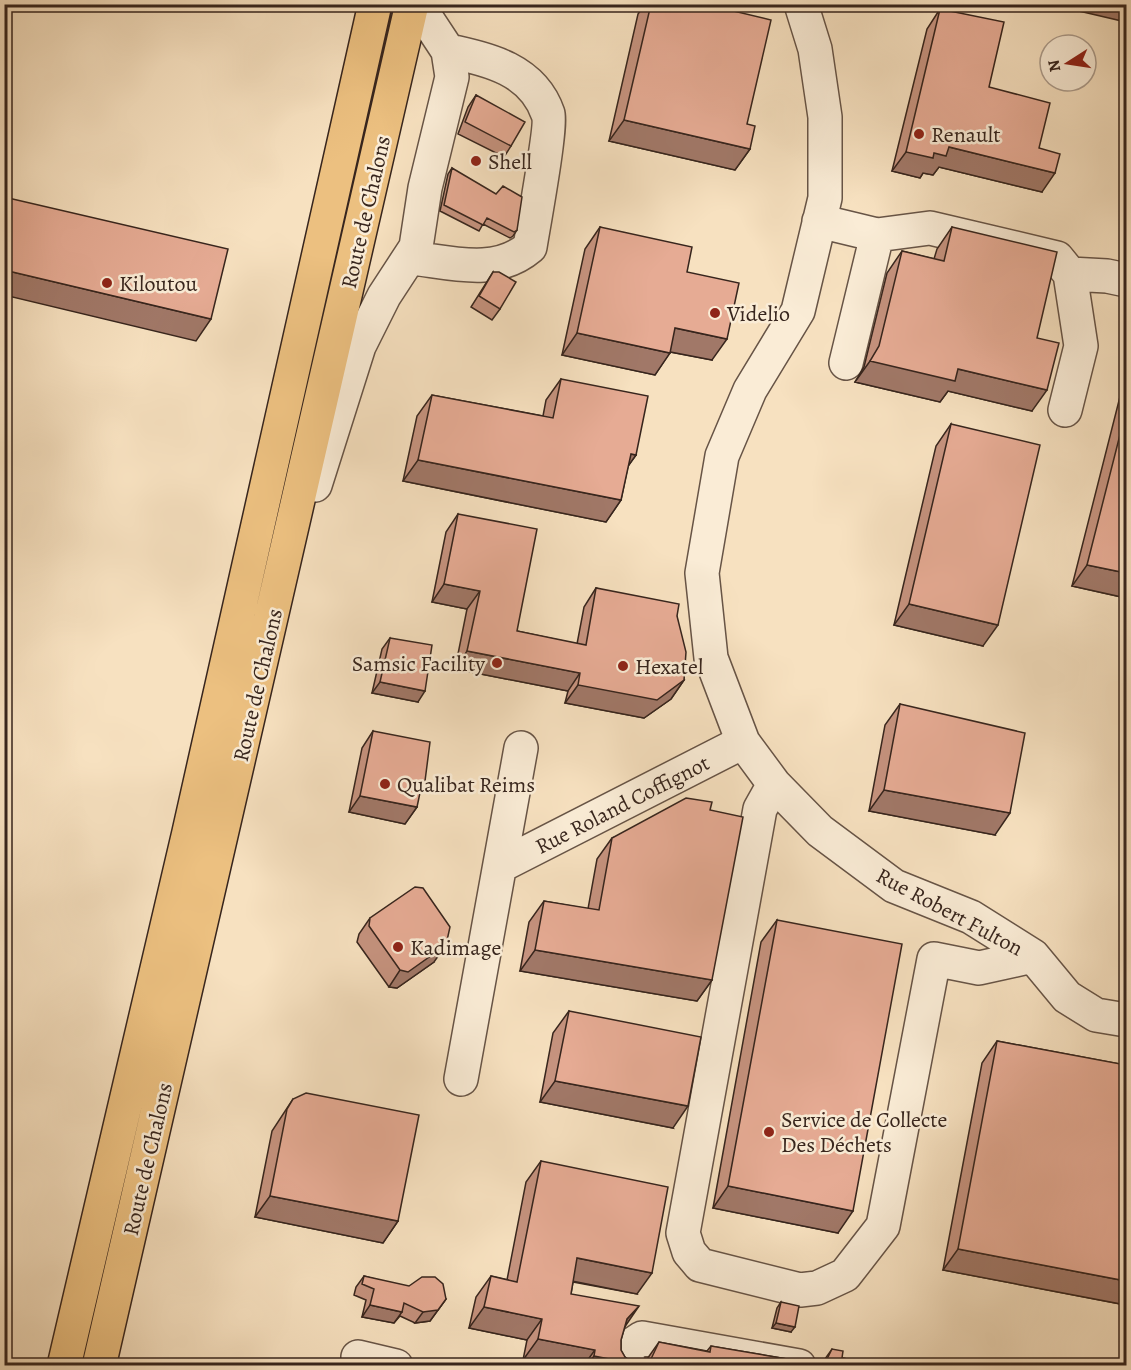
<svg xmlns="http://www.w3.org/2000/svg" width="1131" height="1370" viewBox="0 0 1131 1370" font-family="Alegreya,serif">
<rect width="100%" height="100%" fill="#f7e1c0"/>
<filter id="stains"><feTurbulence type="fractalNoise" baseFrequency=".00333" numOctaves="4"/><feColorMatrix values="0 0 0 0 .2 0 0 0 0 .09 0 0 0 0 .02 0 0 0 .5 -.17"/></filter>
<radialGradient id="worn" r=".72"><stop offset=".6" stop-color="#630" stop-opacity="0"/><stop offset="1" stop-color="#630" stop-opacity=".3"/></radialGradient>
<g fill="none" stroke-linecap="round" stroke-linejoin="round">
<g stroke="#675446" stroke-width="36">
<path id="minor" d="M801 4 815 49 825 117V198L798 311 750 390 722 456 702 573 711 658 743 742 774 784 820 831 894 886 971 917 1033 956 1067 997 1096 1015 1126 1020
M819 221 877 235 930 228 1057 258 1070 274 1081 346 1065 410
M412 258C453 263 496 276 530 247 533 228 552 125 548 114 533 70 489 59 448 51
M1070 274 1107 276 1126 280
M846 363 877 235
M315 485 359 346 384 296 416 247 425 188 452 77 448 51 417 4
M774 784 760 809 683 1233 689 1252 700 1265 800 1290 817 1288 845 1275 883 1226 934 959 979 968 1033 956
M500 866 743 742
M461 1079 521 748
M358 1357 396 1366
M624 1366 630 1346 642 1338 799 1366"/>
</g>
<g stroke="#37251d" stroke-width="36">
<path id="major" d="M64 1366 189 832 375 4
M99 1366 412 4"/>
</g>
<use href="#minor" stroke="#faecd6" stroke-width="33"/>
<use href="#major" stroke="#ecc080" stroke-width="33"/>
</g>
<path fill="#c6937f" stroke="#37251d" stroke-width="1.5" d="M645 4H704L747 124 750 149 735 170 609 141 638 14Z
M940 9 989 87 1039 148 1042 192 939 167 933 175 923 173 920 178 892 171 927 29Z
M476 95 511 146 504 157 458 134 468 107Z
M452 168 517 230 513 236 510 238 483 224 479 231 440 211 448 174Z
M600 227 687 272 712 360 670 352 655 375 562 355 585 249Z
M952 227 1037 338 1032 411 948 391 940 402 855 382 864 367 887 273 902 251 934 259 937 249Z
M493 272 500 309 492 320 471 307Z
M1126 373V598L1072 586Z
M561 379 636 455 628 466 621 500 606 522 403 481 417 416 432 395 543 416 546 400Z
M951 424 983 646 894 625 936 446Z
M458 514 517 631 577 644 584 607 596 588 677 616 684 680 671 699 644 718 565 703 568 691 455 669 467 609 432 602 446 532Z
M390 638 418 702 372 693 382 649Z
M900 704 995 835 869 811 885 725Z
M373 731 417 807 405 824 349 812 362 748Z
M710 810 712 980 697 1001 520 971 529 922 544 901 588 909 597 859 612 838Z
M370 918 434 962 397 988 389 987 357 942 359 934Z
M777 920 838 1233 713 1208 761 942Z
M569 1011 673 1128 540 1102 553 1033Z
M997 1041 1126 1065V1305L943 1270 982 1063Z
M293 1099 398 1221 383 1243 255 1217 272 1131Z
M541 1161 637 1294 573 1282 571 1294 625 1326 621 1340V1350L625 1357 633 1363H642L645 1362 659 1342 707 1351 711 1346 811 1363 821 1362 825 1359 832 1349 842 1358 882 1365H552L523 1360 527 1340 469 1328 476 1297 491 1276 507 1280 526 1182Z
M364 1276 446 1299 430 1321 415 1323 400 1316 394 1323 362 1317 366 1300 354 1295 356 1287Z
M781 1302 791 1332 772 1328 777 1308Z"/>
<path fill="#a17868" stroke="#37251d" stroke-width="1.5" d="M1049 4H1126V22Z
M624 120 750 149 735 170 609 141Z
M949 147 1055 173 1042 192 939 167 933 175 923 173 920 178 892 171 906 152 934 153Z
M4 270 211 319 196 341 4 295Z
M675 328 727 339 712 360 660 350Z
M577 333 670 353 655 375 562 355Z
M870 361 958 369 1047 390 1032 411 948 391 940 402 855 382Z
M631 454 636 455 621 476Z
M418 460 621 500 606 522 403 481Z
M1087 565 1126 573V598L1072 586Z
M444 584 480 591 467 609 432 602Z
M909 604 998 625 983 646 894 625Z
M467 651 580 673 568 691 455 669Z
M684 680 671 699 644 718 565 703 578 685Z
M380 682 425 691 418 702 372 693Z
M884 790 1010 813 995 835 869 811Z
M360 796 417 807 405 824 349 812Z
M446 945 434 962 397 988 389 987 400 970Z
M535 950 712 980 697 1001 520 971Z
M555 1081 688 1106 673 1128 540 1102Z
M728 1186 853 1211 838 1233 713 1208Z
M270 1196 398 1221 383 1243 255 1217Z
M958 1249 1126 1281V1305L943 1270Z
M577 1258 652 1273 637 1294 562 1279Z
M446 1299 430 1321 415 1323 423 1312Z
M370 1305 402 1312 394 1323 362 1317Z
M639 1306 624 1328 627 1319Z
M484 1307 542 1319 527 1340 469 1328Z
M776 1323 795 1327 791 1332 772 1328Z
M538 1339 595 1350 584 1365H552L523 1360Z
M594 1356 640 1365H587Z"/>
<path fill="#e6ab94" stroke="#37251d" stroke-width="1.5" d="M651 4H704L771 20 747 124 755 126 750 149 624 120Z
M940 9 1004 22 989 87 1050 103 1039 148 1060 154 1055 173 949 147 946 156 934 153 933 158 906 152Z
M476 95 525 122 511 146 465 122Z
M452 168 496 194 503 186 522 197 517 230 514 232 487 218 483 225 444 205Z
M4 197 228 249 211 319 4 270Z
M600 227 692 247 687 272 739 283 727 339 675 328 670 353 577 333Z
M952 227 1057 252 1037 338 1059 343 1047 390 958 369 955 381 870 361 879 346 902 251 944 261Z
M493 272H499L516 282 500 309 479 296Z
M561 379 648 396 636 455 631 454 621 500 418 460 432 395 553 418Z
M1126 411V573L1087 565Z
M951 424 1040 445 998 625 909 604Z
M458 514 537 529 517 631 586 645 596 588 679 604 677 616 686 652 684 680 657 700 578 685 580 673 467 651 480 591 444 584Z
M390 638 432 645 425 691 380 682Z
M900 704 1025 733 1010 813 884 790Z
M373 731 430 742 425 781 421 788 417 807 360 796Z
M686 798 712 802 710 810 743 817 712 980 535 950 544 901 599 910 612 838Z
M415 887 423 888 450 927 446 945 408 972 400 970 369 926 370 918Z
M777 920 902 944 853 1211 728 1186Z
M569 1011 701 1037 688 1106 555 1081Z
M997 1041 1126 1065V1281L958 1249Z
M306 1093 419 1115 398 1221 270 1196 287 1109 293 1099Z
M541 1161 668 1187 652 1273 577 1258 571 1294 639 1306 627 1319 621 1340V1350L625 1357 633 1363H642L651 1359 659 1342 710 1352 711 1346 811 1363 821 1362 828 1357 832 1349 843 1351 842 1358 882 1365H640L594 1356 595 1350 538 1339 542 1319 484 1307 491 1276 517 1282Z
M364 1276 409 1286 422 1277H435L443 1284 446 1299 438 1310 423 1312 404 1303 402 1312 370 1305 374 1289 362 1284Z
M781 1302 799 1306 795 1327 776 1323Z"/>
<g fill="#8f2418" stroke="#faecd6" stroke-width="2">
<circle cx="919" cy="134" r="6"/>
<circle cx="476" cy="161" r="6"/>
<circle cx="107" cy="283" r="6"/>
<circle cx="715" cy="313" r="6"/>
<circle cx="497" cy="663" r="6"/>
<circle cx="623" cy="666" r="6"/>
<circle cx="385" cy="784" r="6"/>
<circle cx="398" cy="947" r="6"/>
<circle cx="769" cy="1132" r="6"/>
</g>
<g text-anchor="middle" stroke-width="5" stroke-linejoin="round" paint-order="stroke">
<g font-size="22" fill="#37251d" stroke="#faecd6" text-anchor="start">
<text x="931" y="142">Renault</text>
<text x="488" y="169">Shell</text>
<text x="119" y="291">Kiloutou</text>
<text x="727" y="321">Videlio</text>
<text x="485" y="671" text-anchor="end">Samsic Facility</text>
<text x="635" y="674">Hexatel</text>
<text x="397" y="792">Qualibat Reims</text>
<text x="410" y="955">Kadimage</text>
<text x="781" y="1127">Service de Collecte<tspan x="781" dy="25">Des Déchets</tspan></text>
</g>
<g font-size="22" fill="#37251d" stroke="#faecd6">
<text transform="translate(365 212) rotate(-77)" y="8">Route de Chalons</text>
<text transform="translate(257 685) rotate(-77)" y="8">Route de Chalons</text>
<text transform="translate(622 804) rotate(-27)" y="8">Rue Roland Coffignot</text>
<text transform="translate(950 911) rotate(28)" y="8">Rue Robert Fulton</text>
<text transform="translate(147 1159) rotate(-77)" y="8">Route de Chalons</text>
</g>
</g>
<rect width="1131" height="1370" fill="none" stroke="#f7e1c0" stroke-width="24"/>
<rect x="6" y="6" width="1119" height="1358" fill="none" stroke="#37251d" stroke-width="3"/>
<rect x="12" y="12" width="1107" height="1346" fill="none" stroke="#37251d" stroke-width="1.5"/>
<g transform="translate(1068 63) rotate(258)"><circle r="28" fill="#faecd6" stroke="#ac9c8c" stroke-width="1.5"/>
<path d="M0-4.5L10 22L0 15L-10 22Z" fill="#8f2418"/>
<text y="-9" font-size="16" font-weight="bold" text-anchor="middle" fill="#37251d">N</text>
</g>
<rect width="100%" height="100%" filter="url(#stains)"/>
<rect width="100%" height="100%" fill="url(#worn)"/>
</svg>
